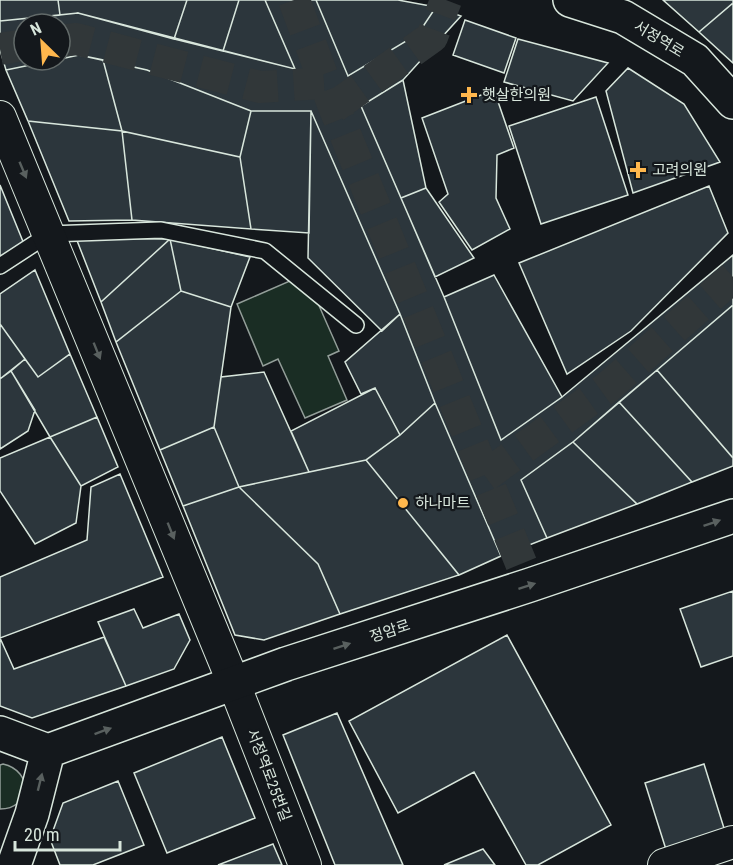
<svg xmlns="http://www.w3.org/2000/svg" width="733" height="865" viewBox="0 0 733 865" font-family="'Roboto Condensed','Noto Sans KR',sans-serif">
<rect width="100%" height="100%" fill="#14181c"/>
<path fill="#1a2d24" stroke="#939e99" stroke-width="1.5" d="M292 280 313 292 339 351 328 356 347 400 305 418 278 359 263 366 237 304Z
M3 764C34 771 31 809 0 809V765Z"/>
<path fill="#2c363c" stroke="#d8e6dc" stroke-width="1.5" d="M0 0H58L60 15 0 21Z
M58 0H187L174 39 78 13 60 15Z
M187 0H239L223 51 174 39Z
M239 0H265L295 69 223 51Z
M265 0H316L348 76 418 34 436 7 461 16 403 80 361 106 444 297 501 440 562 397 733 255V305L573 442 521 480 547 538 501 556 435 403 400 314 311 111H251L147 70 79 55 60 59V24H24V60H55L6 70 0 50V21L78 13 295 69Z
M316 0H398L436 7 418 34 348 76Z
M663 0H733V3L699 32Z
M733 3V63L699 32Z
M465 20 516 38 504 73 453 55Z
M518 39 608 63 573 101 504 82Z
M79 55 103 60 122 131 28 121 6 70Z
M103 60 147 70 251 111 240 157 122 131Z
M628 68 684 104 720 162 633 193 606 91Z
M403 80 426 188 401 198 361 106Z
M494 90 514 148 497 155 496 198 510 229 472 250 439 202 448 194 422 118Z
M596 97 628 195 541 224 509 126Z
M251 111H311L309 233 251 229 240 157Z
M311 111 400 314 382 331 308 258Z
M28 121 122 131 132 220 69 221Z
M122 131 240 157 251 229 132 220Z
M0 185 24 244 0 261Z
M709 186 728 233 631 331 567 374 519 263Z
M426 188 474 258 435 277 401 198Z
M76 238 170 239 101 302Z
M170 239 181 291 116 342 101 302Z
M170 239 250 257 231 307 181 291Z
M35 270 70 354 38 377 0 324V294Z
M494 275 562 397 501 440 444 297Z
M181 291 231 307 214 427 160 450 116 342Z
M733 305V458L657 370Z
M400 314 435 403 400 435 375 388 361 394 345 362Z
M0 324 25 359 0 379Z
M70 354 97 417 50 437 11 371 25 359 38 377Z
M657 370 733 458V466L692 482 619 402Z
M11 371 35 410 28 431 0 449V379Z
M264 372 309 472 239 487 214 427 221 377Z
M375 388 400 435 366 460 309 472 291 431Z
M619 402 692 482 637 504 573 442Z
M435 403 501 556 459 575 366 460 400 435Z
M97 417 118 467 81 486 50 437Z
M214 427 239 487 183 506 160 450Z
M50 437 81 486 76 523 35 544 0 491V458Z
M573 442 637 504 547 538 521 480Z
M366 460 459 575 340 614 318 564 239 487Z
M120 474 163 577 0 638V577L87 540 91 487Z
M239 487 318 564 340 614 264 640 235 635 183 506Z
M733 591V656L701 667 680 609Z
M134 609 143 628 179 614 190 640 174 669 126 686 98 622Z
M507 635 611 825 538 865H526L474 772 398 813 349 721Z
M104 637 126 686 32 718 0 706V638L14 669Z
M337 713 403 865H335L283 735Z
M222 737 255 818 167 853 134 773Z
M704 764 728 841 669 859 645 783Z
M118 781 144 845 93 865H60L50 839 63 803Z
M273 844 282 865H218Z
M483 849 495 865H444Z"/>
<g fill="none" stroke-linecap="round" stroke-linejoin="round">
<path stroke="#313739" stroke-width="32" stroke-dasharray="32 16" stroke-linecap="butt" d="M294 0 334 107 530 585
M60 41 76 39 260 87 324 83
M0 49 24 45
M334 107 432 37 446 0
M485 476 608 387 733 277"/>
<g stroke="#d8e6dc" stroke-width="18">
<path id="lane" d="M0 266 49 234 161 230 265 251 356 325"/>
</g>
<g stroke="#d8e6dc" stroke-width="34">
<path id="street" d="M0 117 234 684 305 865
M664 865 733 842"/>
</g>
<g stroke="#d8e6dc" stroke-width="36">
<path id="secondary" d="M570 0 623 17 695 60 733 102
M0 733 48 751
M48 751 286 664 530 585 733 516
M14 865 32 814 48 751"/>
</g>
<use href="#lane" stroke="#14181c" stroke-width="15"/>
<use href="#street" stroke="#14181c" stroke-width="32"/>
<use href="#secondary" stroke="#14181c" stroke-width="33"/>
</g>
<defs><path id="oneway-solid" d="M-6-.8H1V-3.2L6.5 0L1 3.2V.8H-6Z" transform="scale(1.5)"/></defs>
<g fill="#59605f">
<use href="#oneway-solid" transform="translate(23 170) rotate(67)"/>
<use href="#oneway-solid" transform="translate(97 351) rotate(68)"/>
<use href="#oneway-solid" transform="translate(712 523) rotate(-19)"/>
<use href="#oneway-solid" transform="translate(171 531) rotate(68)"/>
<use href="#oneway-solid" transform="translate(527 586) rotate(-18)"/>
<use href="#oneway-solid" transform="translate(342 646) rotate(-18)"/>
<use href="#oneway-solid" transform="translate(103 731) rotate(-20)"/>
<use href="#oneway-solid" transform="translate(40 782) rotate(-76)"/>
</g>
<g fill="#ffb74d" stroke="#14181c" stroke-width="2">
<path d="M466 86h6v6h6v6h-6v6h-6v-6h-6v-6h6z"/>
<path d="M635 161h6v6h6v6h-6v6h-6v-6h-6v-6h6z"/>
<circle cx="403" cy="503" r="6"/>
</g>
<g text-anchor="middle" stroke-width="4.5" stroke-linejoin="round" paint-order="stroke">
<g font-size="15" fill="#d8e6dc" stroke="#14181c">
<text transform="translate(659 39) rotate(31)" y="5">서정역로</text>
<text transform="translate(390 631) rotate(-18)" y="5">정암로</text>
<text transform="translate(269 775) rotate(69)" y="5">서정역로25번길</text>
</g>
<g font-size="15" fill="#d8e6dc" stroke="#14181c" text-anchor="start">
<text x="482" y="100">햇살한의원</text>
<text x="652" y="175">고려의원</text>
<text x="415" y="508">하나마트</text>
</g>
</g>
<g transform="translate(42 42) rotate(335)"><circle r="28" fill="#14181c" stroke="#626a69" stroke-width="1.5"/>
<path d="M0-4.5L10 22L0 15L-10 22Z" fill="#ffb74d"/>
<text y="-9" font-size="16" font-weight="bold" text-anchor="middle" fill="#d8e6dc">N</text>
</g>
<path d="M15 841v9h105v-9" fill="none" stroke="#d8e6dc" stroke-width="3"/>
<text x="24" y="841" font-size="18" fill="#d8e6dc" stroke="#14181c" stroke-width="4.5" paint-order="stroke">20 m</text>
</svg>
